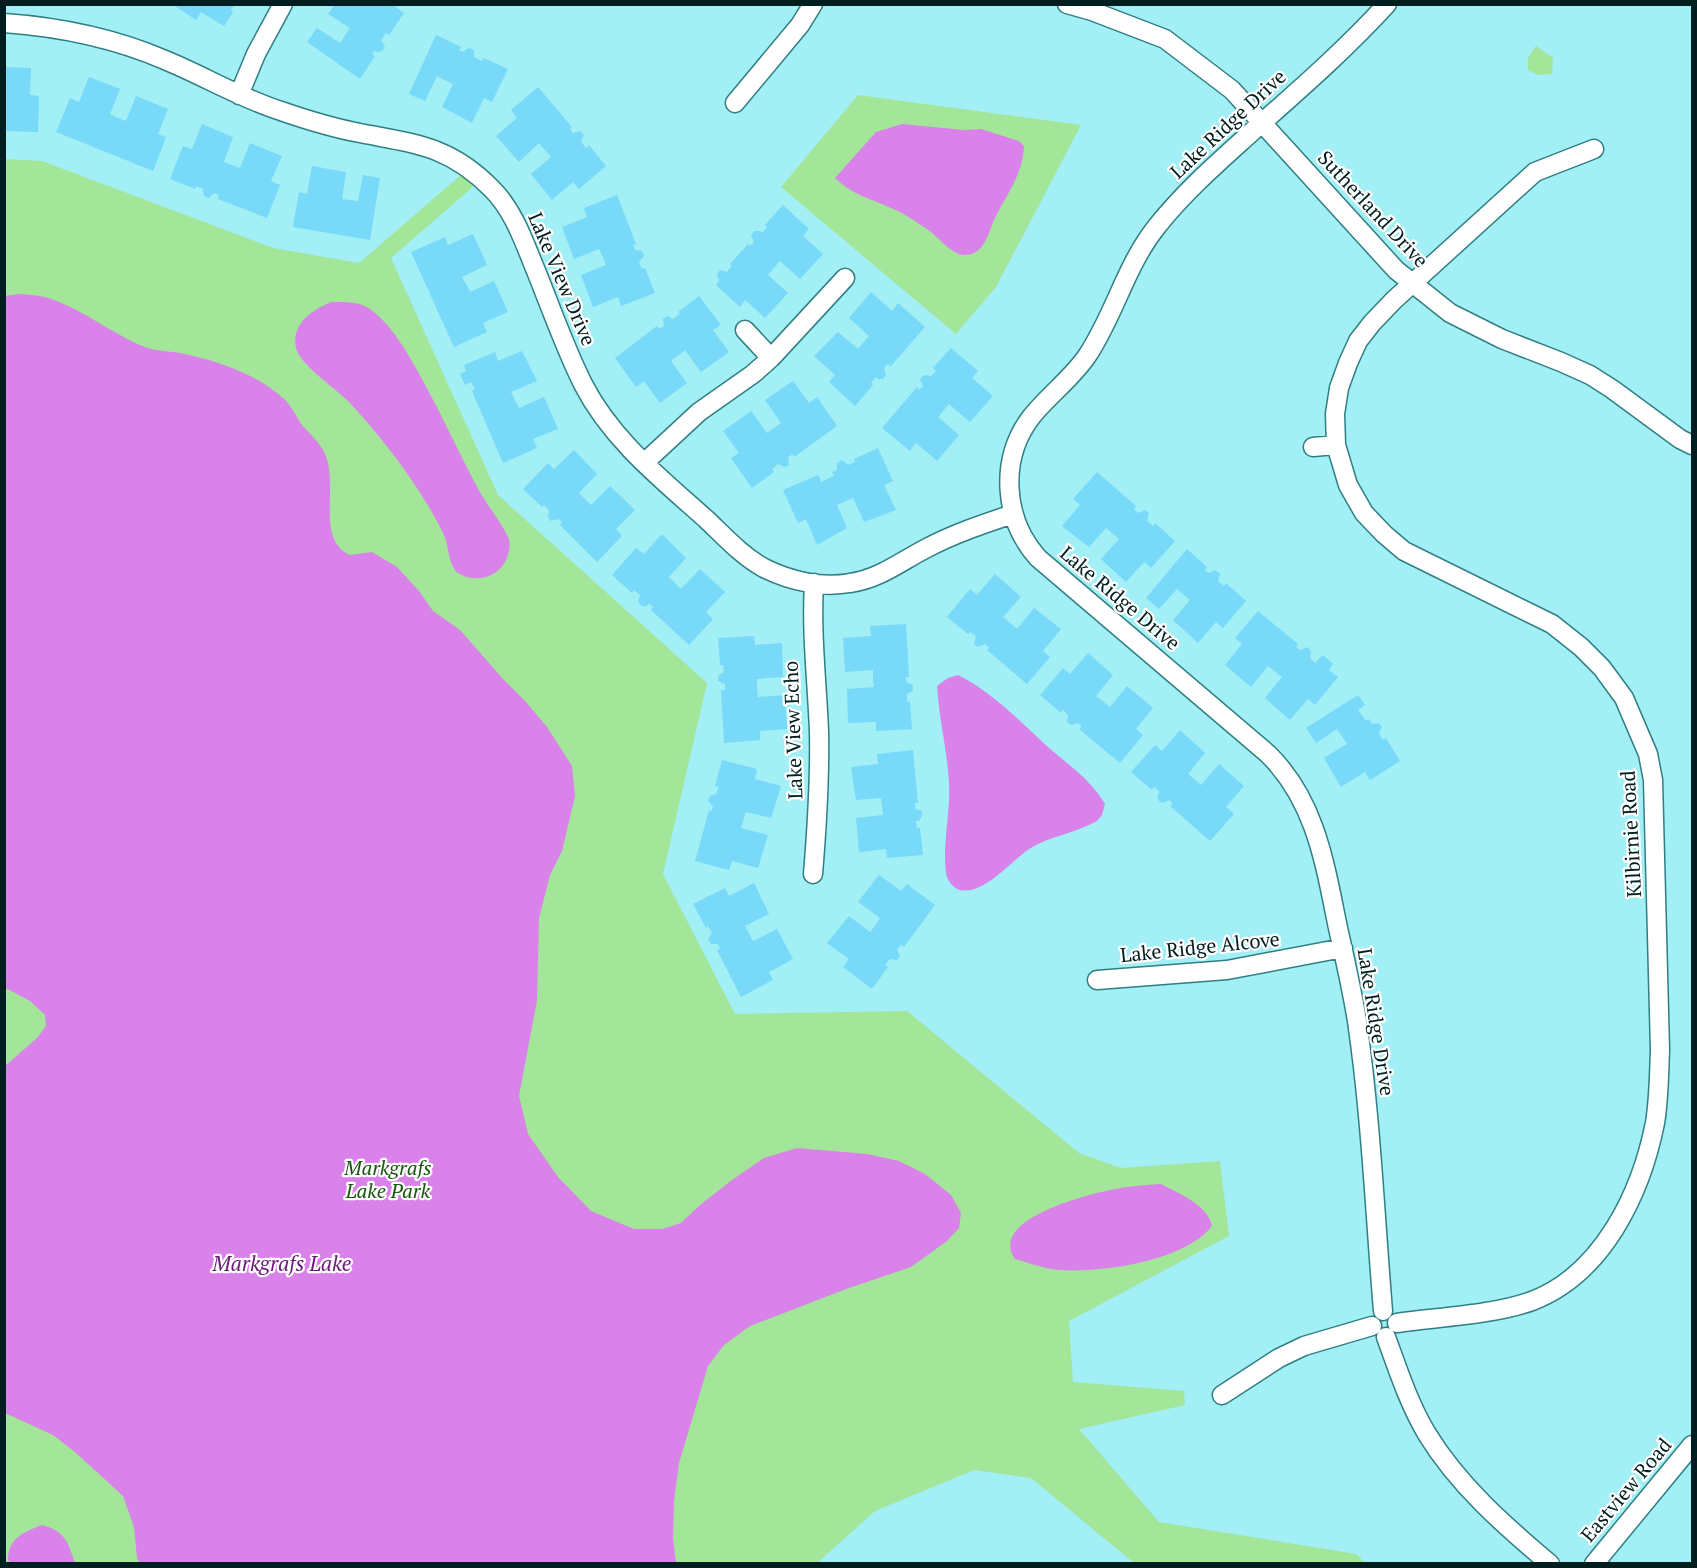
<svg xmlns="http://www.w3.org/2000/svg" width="1697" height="1568" viewBox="0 0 1697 1568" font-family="'PT Serif',serif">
<rect width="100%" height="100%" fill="#a2eff5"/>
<path fill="#a3e599" d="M1536 46 1553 58 1552 74 1538 75 1528 70V58Z
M858 95 1081 125 996 287 956 334 781 187Z
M4 159 42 161 273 248 359 263 469 168 482 179 391 258 498 495 707 683 663 874 735 1014 907 1011 1079 1153 1121 1168 1220 1161 1229 1236 1069 1321 1073 1382 1184 1391 1185 1405 1079 1429 1159 1522 1356 1554 1365 1563H1134L1031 1478 974 1470 875 1511 817 1563H5Z"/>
<path fill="#d982e9" d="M902 124 964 130 981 129 1019 141 1024 146C1023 174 1007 194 995 218 988 232 986 254 965 255 951 255 938 236 927 229 916 222 904 213 891 208 871 199 851 194 835 178L876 132Z
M20 294C30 295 42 295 51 299 84 310 112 334 145 347 157 352 172 351 185 354 220 362 257 374 284 399 292 406 296 417 302 425 309 433 318 441 323 450 339 478 320 526 339 547 341 550 346 553 350 555L372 552 397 567 419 591 433 611 460 630 504 680 526 702 547 727 572 766 575 796 562 851 550 875 539 918 537 1000 519 1096 528 1134 558 1177 591 1211 634 1229H662L681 1223 700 1205 732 1180 764 1158 797 1148 867 1154 899 1161 925 1174 951 1195 961 1213 959 1228 947 1241 911 1267 846 1289 750 1326 724 1345 708 1366 679 1463 674 1501 673 1539 676 1563H140L137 1558 134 1527 123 1496 75 1452 53 1435 5 1413V1066L37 1038 46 1026 45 1015 30 1001 4 987V296Z
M331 302C346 302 362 301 374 312 393 328 405 349 417 370 438 407 455 445 475 483 484 502 499 518 508 537 510 541 510 549 508 554 503 576 476 585 458 573 448 565 449 546 444 535 428 502 408 473 385 444 374 430 362 416 350 403 337 389 300 365 296 348 291 324 312 310 331 302Z
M958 675C992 692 1021 722 1049 748 1069 765 1092 781 1105 804L1102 815 1097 821C1076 833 1050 836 1029 849 1011 861 984 895 960 890 953 888 947 880 946 873 942 843 951 812 949 782 947 750 939 718 937 686L948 678Z
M1161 1184C1178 1193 1208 1205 1212 1226 1185 1261 1102 1273 1060 1270 1045 1269 1029 1263 1015 1259 987 1219 1089 1194 1115 1189 1130 1186 1146 1185 1161 1184Z
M42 1525C65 1531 68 1542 75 1563H11L8 1560C8 1539 23 1532 42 1525Z"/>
<path fill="#78d9f9" d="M172 4H235L231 10 233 12 224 26 201 12 196 20Z
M335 4H392L404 13 389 35 386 33 381 40 385 46 382 51 377 52 375 50 372 54 375 56 360 79 307 42 317 28 340 43 350 28 328 14Z
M436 35 461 47 459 50 464 52 465 50 469 48 474 50V57L482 61 484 58 508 69 492 102 484 98 472 123 442 107 453 84 437 76 425 101 409 94Z
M4 67 31 68 30 95 39 96 38 132 4 131Z
M89 77 120 89 110 114 118 118 126 121 136 96 168 109 158 134 166 137 153 171 56 132 70 98 79 102Z
M538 87 572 127 570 129 573 133 580 131 584 135 581 142 586 148 589 145 606 166 579 189 573 182 552 200 531 174 551 157 539 143 519 162 496 136 517 118 511 110Z
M202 124 233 137 224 162 240 168 250 143 282 156 271 181 280 185 267 218 218 199 219 195 214 193 209 198 204 196 203 189 196 186 195 189 170 179 183 146 192 149Z
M312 166 346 172 342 199 349 200 358 201 363 175 380 178 370 240 293 227 299 192 307 194Z
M617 195 636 244 633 245 635 250 642 251 644 256 639 262 642 269 645 268 655 293 621 306 618 297 593 307 581 275 606 265 603 257 599 249 574 259 562 227 587 217 584 208Z
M783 205 809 229 803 236 823 254 800 279 780 261 768 275 788 293 765 318 745 300 740 307 716 285 719 281 717 274 720 270 727 272 732 266 730 264 748 244 750 246 754 242 751 235 755 231H760L762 233 767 227 765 225Z
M473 234 487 265 462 277 466 284 470 292 494 281 508 312 483 323 487 332 454 347 411 252 445 237 448 245Z
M871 292 892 311 898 303 925 327 890 367 888 364 884 368 886 375 883 379H878L876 377 871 383 873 385 855 406 829 382 835 375 814 356 838 332 858 349 863 343 869 336 849 318Z
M699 296 721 325 713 330 729 352 701 372 685 350 679 355 671 361 687 383 660 403 644 381 636 387 615 358 657 326 659 329 664 326 663 319 667 316 673 319 680 314 678 312Z
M951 348 978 371 972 378 993 396 970 422 949 404 938 417 959 435 937 461 916 443 910 451 882 428 917 387 919 390 923 386 920 379 924 375 931 376 936 371 933 368Z
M522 351 537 381 511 392 519 408 544 397 558 429 533 439 537 448 503 463 472 391 475 389 471 382 465 385 460 374 466 371 464 365 495 352 498 361Z
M793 381 809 403 817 397 837 426 794 457 793 454 788 457 789 465 785 467 778 464 772 469 774 472 752 488 731 458 739 453 723 431 751 411 767 433 781 423 765 400Z
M878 448 893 481 884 485 896 510 864 522 853 498 837 505 847 528 817 545 806 519 798 523 783 490 818 475 821 482 834 476 832 472 837 470V463L842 460 848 465 855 462 854 459Z
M574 450 597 474 579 493 591 505 610 486 635 510 616 529 622 536 597 562 560 525 562 522 558 519 551 521 548 517 549 510 544 505 542 507 523 489 548 463 554 469Z
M1097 472 1136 506 1134 509 1138 513 1145 510 1149 513 1147 521 1153 526 1155 523 1175 541 1151 568 1144 562 1126 582 1101 559 1119 539 1106 528 1089 547 1062 526 1080 505 1073 499Z
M662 534 686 558 669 577 681 589 700 569 725 592 706 612 713 619 689 645 651 610 653 607 649 603 647 606H642L638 602 640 595 634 590 632 593 612 575 636 548 644 554Z
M1187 549 1207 567 1205 570 1209 573 1215 570 1220 574 1218 581 1224 586 1226 583 1246 601 1223 628 1216 622 1198 643 1173 620 1190 600 1177 589 1159 609 1146 598Z
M995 574 1021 597 1003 617 1017 629 1034 608 1061 629 1043 651 1050 657 1027 684 987 650 989 648 985 644 978 647 974 644 976 636 970 632 968 634 947 617 970 589 977 595Z
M1258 611 1298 644 1296 647 1300 650 1307 647 1311 651 1310 658 1315 663 1323 655 1333 664 1329 670 1338 677 1315 705 1308 699 1290 720 1265 698 1282 677 1268 666 1251 687 1225 665 1242 644 1235 638Z
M906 624 909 677H906V682L913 685V691L907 694V702H910L912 729 876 731V722L848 723 847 689 874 687 873 679V670L845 672 843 638 871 636 870 626Z
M754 636 755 645 782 643 783 677 757 679V688L758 697 785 695 787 729 760 731V740L724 743 721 690H725V684L718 681V676L724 672 723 665H720L718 638Z
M1088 653 1113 675 1096 696 1110 707 1127 686 1153 708 1136 729 1143 735 1120 763 1079 729 1082 726 1078 723 1071 725 1067 722 1068 715 1063 710 1060 712 1040 695 1063 668 1070 674Z
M1358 695 1365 705 1358 710 1366 721 1369 719 1372 724 1379 723 1382 727 1379 734 1383 740 1386 738 1400 761 1370 780 1365 772 1341 787 1324 758 1347 744 1337 729 1316 743 1306 728Z
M1180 730 1205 753 1188 774 1194 779 1201 785 1219 764 1244 786 1226 807 1234 814 1210 841 1170 806 1173 804 1169 800 1162 803 1158 800V794L1160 792 1154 787 1152 790 1131 772 1155 745 1162 751Z
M913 750 918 803H915V809L922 811V816L919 821H916L917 828H920L923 855 887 858 886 849 859 852 856 818 883 815 882 807 881 798 856 800 851 767 878 764 877 754Z
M722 760 757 769 755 779 781 786 771 818 746 812 741 828 768 835 758 868 732 861 729 870 695 861 709 810 712 811 713 806 708 801 710 796 716 794 719 787 715 786Z
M879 875 901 891 907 884 935 905 904 947 901 945 897 949 900 956 897 960 890 959 885 965 888 967 872 989 843 967 849 959 827 943 849 916 870 932 875 926 880 918 858 902Z
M754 883 769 914 745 926 753 941 777 929 793 959 769 972 773 980 741 997 717 950 720 949 718 944H711L708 939 712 933 708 926 706 928 693 904 725 888 729 896Z"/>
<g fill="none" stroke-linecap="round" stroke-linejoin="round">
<g stroke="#2f7f84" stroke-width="21">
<path id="minor" d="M1067 4 1092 11 1165 39 1232 90 1396 270 1450 313 1502 339 1561 362 1590 375 1612 389 1680 439 1692 445
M4 23C60 27 114 38 165 60 204 76 240 98 281 111 307 120 333 128 360 133 416 144 450 146 492 189 513 210 523 239 534 266 550 305 564 346 583 384 611 439 660 478 706 519 724 536 742 556 764 568 790 581 821 588 850 583 879 579 900 562 925 549 953 534 983 524 1013 514
M239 95 256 54 283 4
M735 103 800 25 813 4
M745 330 771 358
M1313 447 1336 445
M644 463 699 412 753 374 771 358 845 278
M813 874C817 826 820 779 819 731 817 682 811 633 814 583
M1097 980 1227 970 1343 948
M1383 1311C1375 1215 1371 1117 1357 1021 1352 990 1345 959 1338 928 1325 865 1316 801 1268 754L1038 558C1003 519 999 458 1032 416 1049 395 1072 378 1087 356 1115 314 1126 264 1158 225 1187 189 1221 160 1255 129 1300 89 1346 49 1387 4
M1397 1323C1439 1317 1493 1315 1532 1301 1603 1274 1641 1193 1655 1123 1659 1099 1659 1074 1660 1050L1653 780 1648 754 1624 698 1602 668 1581 647 1552 624 1404 551 1384 534 1364 513 1348 485 1336 445 1335 414 1339 388 1348 363 1358 341 1372 323 1394 300 1535 172 1594 149
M1386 1337C1398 1370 1409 1404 1427 1434 1458 1485 1505 1526 1550 1564
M1222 1395 1279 1358 1304 1346 1372 1326
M1594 1564 1692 1445"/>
</g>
<use href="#minor" stroke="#fff" stroke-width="18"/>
</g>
<g text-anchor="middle" stroke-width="4.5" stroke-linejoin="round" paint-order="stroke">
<g font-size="20" fill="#001d1f" stroke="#fff">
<text transform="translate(1228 124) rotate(-43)" y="7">Lake Ridge Drive</text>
<text transform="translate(1373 209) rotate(47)" y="7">Sutherland Drive</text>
<text transform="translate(562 279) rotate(67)" y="7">Lake View Drive</text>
<text transform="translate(1120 598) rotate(40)" y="7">Lake Ridge Drive</text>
<text transform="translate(793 730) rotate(-92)" y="7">Lake View Echo</text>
<text transform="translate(1631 834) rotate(-93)" y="7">Kilbirnie Road</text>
<text transform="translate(1200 947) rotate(-6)" y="7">Lake Ridge Alcove</text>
<text transform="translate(1376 1022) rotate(81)" y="7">Lake Ridge Drive</text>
<text transform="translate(1626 1490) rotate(-50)" y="7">Eastview Road</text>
</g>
<g font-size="20" font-style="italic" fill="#18560f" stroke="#fff">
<text x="388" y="1175">Markgrafs<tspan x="388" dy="23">Lake Park</tspan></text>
</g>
<g font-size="21" font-style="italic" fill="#691977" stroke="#fff">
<text x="282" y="1271">Markgrafs Lake</text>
</g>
</g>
<rect width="1697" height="1568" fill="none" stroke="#001d1f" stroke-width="12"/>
</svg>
